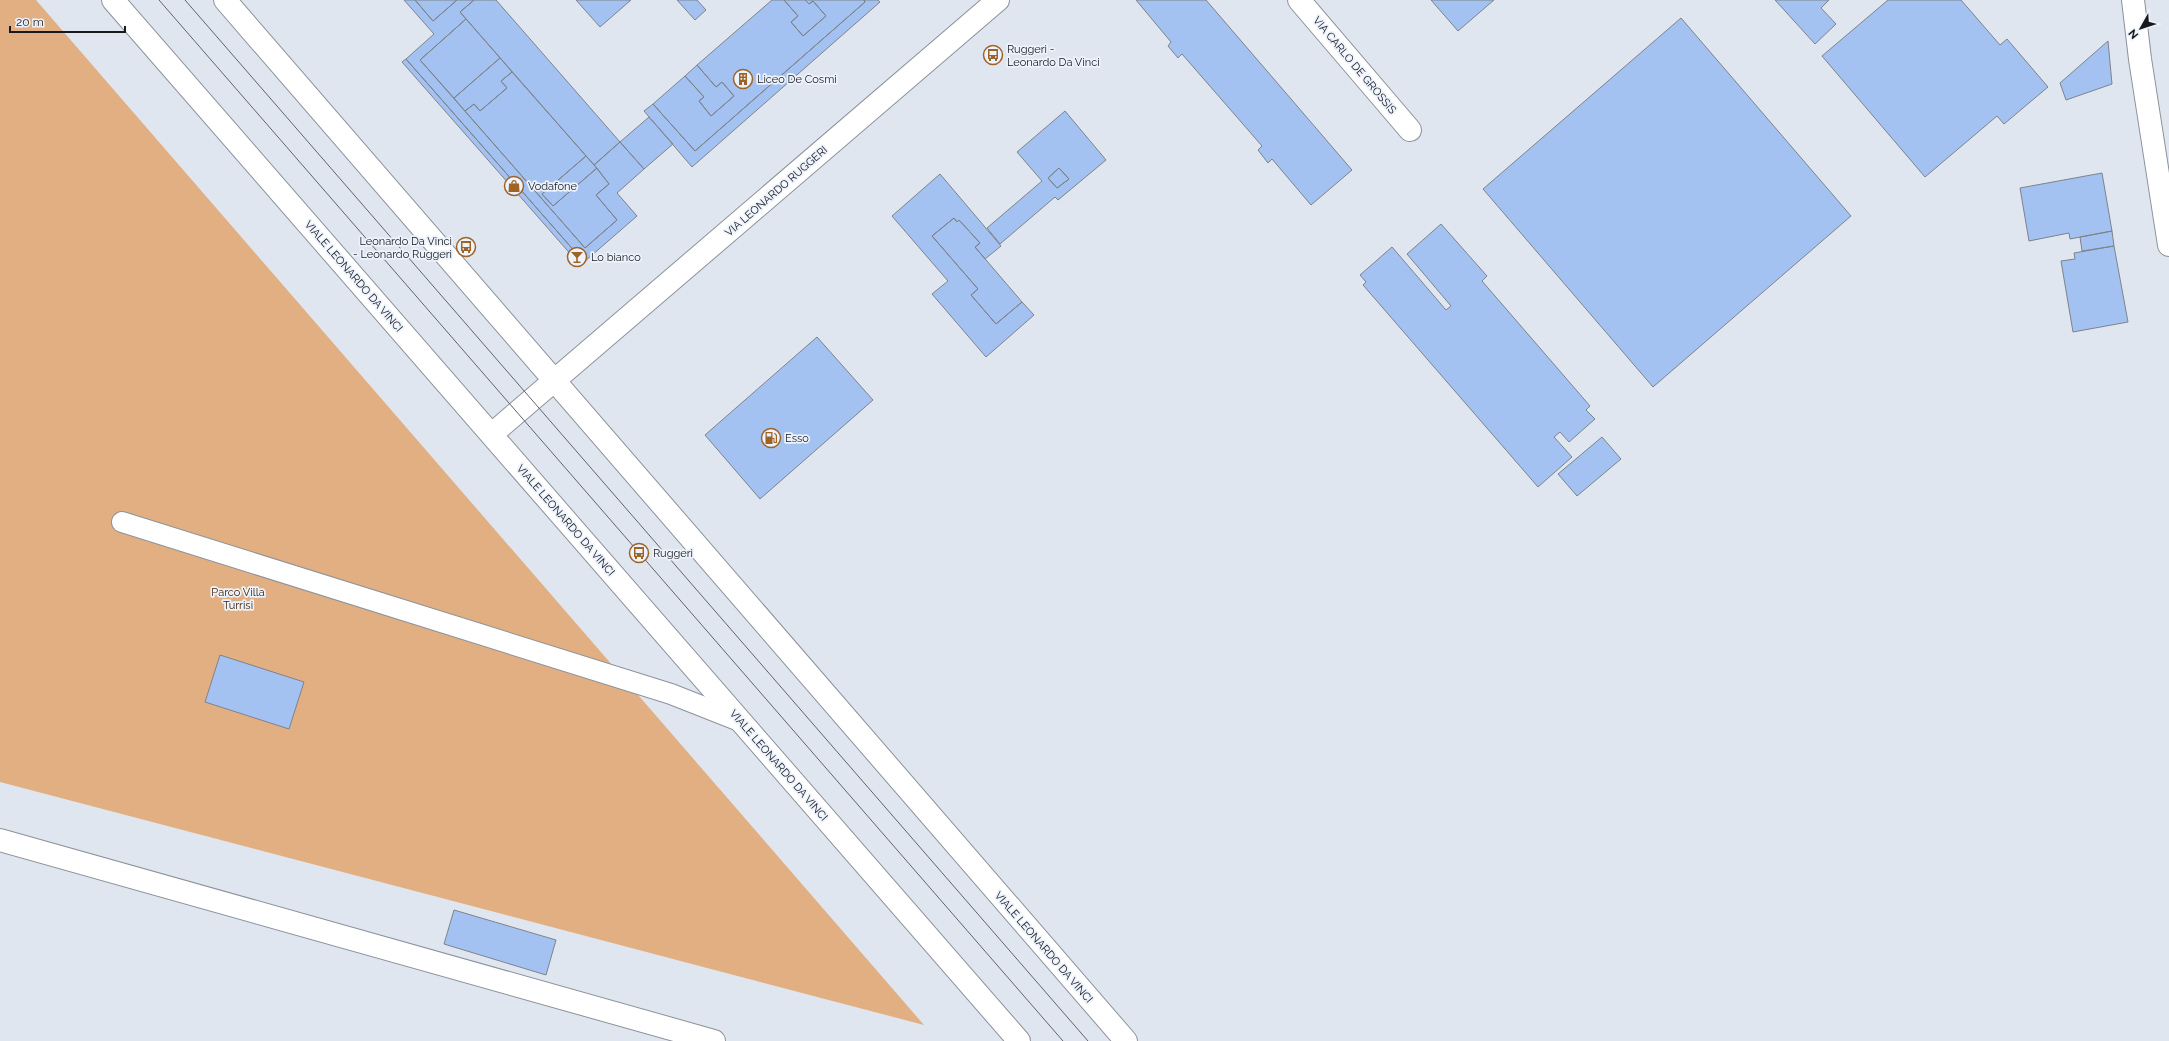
<svg xmlns="http://www.w3.org/2000/svg" width="2169" height="1041" viewBox="0 0 2169 1041" font-family="Raleway,sans-serif">
<rect width="100%" height="100%" fill="#e0e6f0"/>
<path fill="#e2af83" d="M0 0H36L924 1025 0 782Z"/>
<path fill="#a4c2f1" stroke="#7d838b" fill-rule="evenodd" d="M404 0H415L433 21 457 0H474L460 12 466 19 420 60 585 248 617 220 596 195 609 184 594 165 620 142 644 169 617 193 637 216 584 262 406 59 434 34Z
M415 0H457L433 21Z
M474 0H496L620 142 594 165 460 12Z
M576 0H631L600 27Z
M677 0H697L706 10 695 20Z
M772 0H784L798 16 791 22 803 36 826 16 813 1 809 4 805 0H864L865 2 695 151 653 104 685 76 704 97 699 101 711 116 734 96 722 82 716 87 697 65Z
M784 0H805L809 4 813 1 826 16 803 36 791 22 798 16Z
M864 0H878L880 2 692 167 644 111 653 104 695 151 865 2Z
M1136 0H1206L1352 170 1311 205 1272 159 1268 163 1258 150 1262 146 1182 54 1178 58 1168 46 1171 42Z
M1431 0H1494L1458 31Z
M1775 0H1829L1821 8 1836 24 1815 44Z
M1888 0H1961L2000 45 2007 39 2048 87 2004 124 1997 116 1925 177 1822 56Z
M1681 18 1851 216 1653 387 1483 189Z
M466 19 500 58 454 98 420 60Z
M2108 41 2112 84 2066 100 2060 83Z
M500 58 512 72 501 81 507 88 480 111 474 104 465 111 454 98Z
M406 59 584 262 581 266 402 62Z
M697 65 716 87 722 82 734 96 711 116 699 101 704 97 685 76Z
M512 72 586 156 542 194 553 206 597 168 609 184 596 195 617 220 585 248 465 111 474 104 480 111 507 88 501 81Z
M1065 111 1106 160 1058 200 1055 197 1000 244 987 228 1042 181 1017 152ZM1059 168 1069 179 1057 188 1048 178Z
M649 117 673 144 644 169 620 142Z
M586 156 597 168 553 206 542 194Z
M1059 168 1069 179 1057 188 1048 178Z
M2102 173 2112 231 2070 239 2069 233 2029 241 2020 188Z
M940 174 1001 246 985 259 975 247 980 243 959 220 957 222 954 218 932 236 978 289 971 295 996 324 1022 302 1034 315 986 357 932 294 948 281 892 216Z
M954 218 957 222 959 220 980 243 975 247 1022 302 996 324 971 295 978 289 932 236Z
M1441 224 1487 276 1482 281 1590 406 1586 410 1595 419 1569 442 1560 432 1554 437 1572 457 1538 487 1363 285 1366 282 1360 275 1392 247 1446 310 1451 306 1407 254Z
M2112 231 2114 246 2082 251 2080 237Z
M2114 246 2128 322 2073 332 2061 261 2075 259 2074 253Z
M817 337 873 400 760 499 705 435Z
M1602 437 1621 459 1577 496 1558 474Z
M220 655 304 682 289 729 205 702Z
M454 910 556 940 546 975 444 944Z"/>
<g fill="none" stroke-linecap="round" stroke-linejoin="round">
<g stroke="#8c929b" stroke-width="22">
<path id="lane" d="M122 522 671 694 742 722"/>
</g>
<g stroke="#8c929b" stroke-width="24">
<path id="street" d="M1299 0 1410 130
M2133 0 2140 59 2169 245
M492 434 998 0
M0 840 714 1041"/>
</g>
<g stroke="#8c929b" stroke-width="24">
<path id="secondary" d="M113 0 1019 1041
M225 0 1126 1041"/>
</g>
<use href="#lane" stroke="#fff" stroke-width="20"/>
<use href="#street" stroke="#fff" stroke-width="22"/>
<use href="#secondary" stroke="#fff" stroke-width="22"/>
<path stroke="#606469" stroke-width="1" d="M159 0 1063 1041
M185 0 1088 1041"/>
</g>
<defs>
<g id="bus-ring" transform="scale(1)"><circle r="9.5" fill="#edf3fd" stroke="#9f6326" stroke-width="1.5"/><path d="M-5-6H5V4H4V6H2V4H-2V6H-4V4H-5ZM-3.5-4V0h7V-4ZM-3.5 1.2v1.5H-2V1.2ZM2 1.2v1.5H3.5V1.2Z" fill="#9f6326"/></g>
<g id="building-ring" transform="scale(1)"><circle r="9.5" fill="#edf3fd" stroke="#9f6326" stroke-width="1.5"/><path d="M-4-6H4V6H1V3H-1V6H-4ZM-2.5-4.3h1.7v1.8h-1.7ZM.8-4.3h1.7v1.8H.8ZM-2.5-1h1.7V.8h-1.7ZM.8-1h1.7V.8H.8Z" fill="#9f6326"/></g>
<g id="shop-ring" transform="scale(1)"><circle r="9.5" fill="#edf3fd" stroke="#9f6326" stroke-width="1.5"/><path d="M-5-2.5h2.3a2.7 3.5 0 0 1 5.4 0H5L5.5 6h-11ZM-1.5-2.5h3a1.5 2.3 0 0 0-3 0Z" fill="#9f6326"/></g>
<g id="bar-ring" transform="scale(1)"><circle r="9.5" fill="#edf3fd" stroke="#9f6326" stroke-width="1.5"/><path d="M-6-5H6L.8 .8V4.5H3.5V6h-7V4.5H-.8V.8Z" fill="#9f6326"/></g>
<g id="fuel-ring" transform="scale(1)"><circle r="9.5" fill="#edf3fd" stroke="#9f6326" stroke-width="1.5"/><path d="M-5.5-6h7V0h2V4h1.3V-2.5L3-4.5l.8-.8L6-3V5H2.5V1h-1V6h-7ZM-4.2-4.7v3.2H.2V-4.7Z" fill="#9f6326"/></g>
</defs>
<g fill-rule="evenodd">
<use href="#bus-ring" x="993" y="55"/>
<use href="#building-ring" x="743" y="79"/>
<use href="#shop-ring" x="514" y="186"/>
<use href="#bus-ring" x="466" y="247"/>
<use href="#bar-ring" x="577" y="257"/>
<use href="#fuel-ring" x="771" y="438"/>
<use href="#bus-ring" x="639" y="553"/>
</g>
<g text-anchor="middle" stroke-width="3.5" stroke-linejoin="round" paint-order="stroke">
<g font-size="11" fill="#17191c" stroke="#edf3fd" text-anchor="start">
<text x="1007" y="53">Ruggeri -<tspan x="1007" dy="13">Leonardo Da Vinci</tspan></text>
<text x="757" y="83">Liceo De Cosmi</text>
<text x="528" y="190">Vodafone</text>
<text x="452" y="245" text-anchor="end">Leonardo Da Vinci<tspan x="452" dy="13">- Leonardo Ruggeri</tspan></text>
<text x="591" y="261">Lo bianco</text>
<text x="785" y="442">Esso</text>
<text x="653" y="557">Ruggeri</text>
</g>
<g font-size="11" fill="#17191c" stroke="#edf3fd">
<text transform="translate(1355 65) rotate(50)" y="4">VIA CARLO DE GROSSIS</text>
<text transform="translate(776 191) rotate(-41)" y="4">VIA LEONARDO RUGGERI</text>
<text transform="translate(354 276) rotate(49)" y="4">VIALE LEONARDO DA VINCI</text>
<text transform="translate(566 520) rotate(49)" y="4">VIALE LEONARDO DA VINCI</text>
<text transform="translate(779 765) rotate(49)" y="4">VIALE LEONARDO DA VINCI</text>
<text transform="translate(1044 947) rotate(49)" y="4">VIALE LEONARDO DA VINCI</text>
</g>
<g font-size="11" fill="#3e2102" stroke="#edf3fd">
<text x="238" y="596">Parco Villa<tspan x="238" dy="13">Turrisi</tspan></text>
</g>
</g>
<g transform="translate(2141 28) rotate(231)" stroke="#edf3fd" stroke-width="3" paint-order="stroke">
<path d="M0-3L7 15L0 10L-7 15Z" fill="#17191c"/>
<text y="-6" font-size="11" font-weight="bold" text-anchor="middle" fill="#17191c">N</text>
</g>
<path d="M10 26v6h115v-6" fill="none" stroke="#17191c" stroke-width="2"/>
<text x="16" y="26" font-size="12" fill="#17191c" stroke="#edf3fd" stroke-width="3" paint-order="stroke">20 m</text>
</svg>
